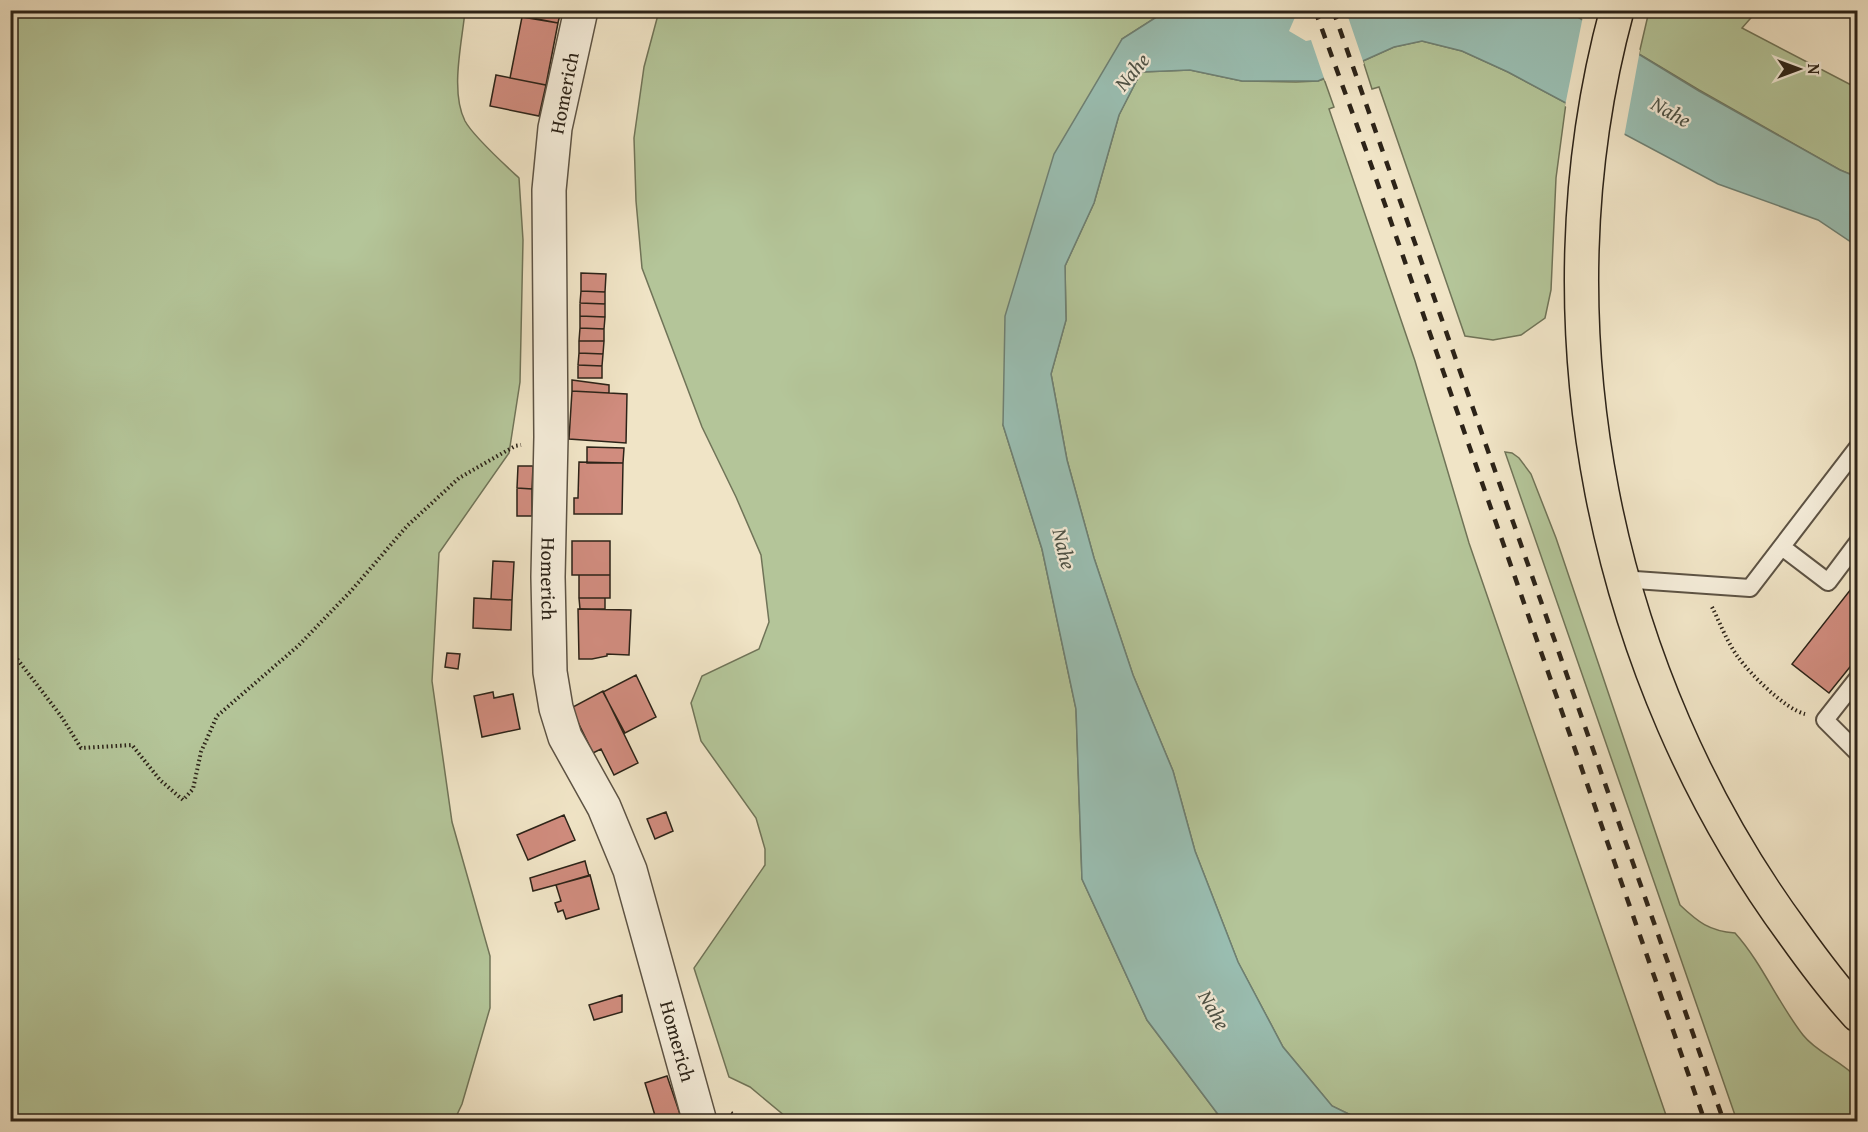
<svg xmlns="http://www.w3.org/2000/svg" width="1868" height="1132" viewBox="0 0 1868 1132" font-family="'Gentium Book Plus',serif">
<rect width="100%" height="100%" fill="#f0e4c6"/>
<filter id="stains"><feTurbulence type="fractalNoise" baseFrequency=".00333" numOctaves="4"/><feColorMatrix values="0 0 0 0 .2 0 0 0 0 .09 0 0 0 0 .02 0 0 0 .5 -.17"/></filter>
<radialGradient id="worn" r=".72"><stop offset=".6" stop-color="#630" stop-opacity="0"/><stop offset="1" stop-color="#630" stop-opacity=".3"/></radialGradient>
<path fill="#b4c599" stroke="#707458" stroke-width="1.5" d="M10 11H465C462 43 450 91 465 121 473 136 505 165 519 178L523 240 520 382 509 453 439 553 432 681 452 822 490 956V1008L462 1104 454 1121H11Z
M659 11H1166L1122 39 1003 425 1042 549 1076 709 1082 879 1147 1020 1223 1121H791L750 1087 729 1077 694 968 765 865V849L756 818 701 741 691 703 702 676 759 649 769 622 761 555 736 497 702 427 642 268 636 201 634 138 644 67Z
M1649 11H1757L1742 28 1857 88V177L1840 170 1699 90 1639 54Z
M1422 41 1462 51 1508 72 1566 103 1556 178 1551 290 1545 318 1521 335 1493 340 1465 336 1379 87 1372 89 1363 61 1394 47Z
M1190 70 1242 81 1296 82 1318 81 1324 79 1334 107 1329 109 1415 361 1469 543 1668 1121H1363L1332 1106 1283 1047 1238 962 1195 851 1173 771 1133 675 1094 558 1067 460 1051 374 1066 320 1065 266 1094 203 1119 115 1141 72Z
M1505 452 1512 453 1519 458 1531 474 1556 538 1680 905C1698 922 1709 931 1735 933 1762 963 1778 1003 1803 1035 1817 1053 1842 1061 1857 1078V1121H1737Z"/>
<path fill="#9abfb3" stroke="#6e8175" stroke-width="1.5" d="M1166 11H1568L1699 91 1840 170 1857 177V246L1818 220 1718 184 1508 72 1462 51 1422 41 1394 47 1318 81H1242L1190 70 1141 72 1119 115 1094 203 1065 266 1066 320 1051 374 1067 460 1094 558 1133 675 1173 771 1195 851 1238 962 1283 1047 1332 1106 1363 1121H1223L1147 1020 1082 879 1076 709 1042 549 1003 425 1005 316 1054 154 1122 39Z"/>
<path fill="#f0e4c6" d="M1301 11H1346L1364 64 1325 81 1311 40 1306 41 1289 31 1296 15 1301 13Z
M1583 16 1640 50 1624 137 1565 106Z"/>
<path fill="#d08c7e" stroke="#2c2318" stroke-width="1.5" d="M507 10H561L558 23 506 13Z
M522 17 558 23 546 85 510 78Z
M496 75 546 85 539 116 490 106Z
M581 273 606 274 605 292 581 291Z
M581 291 605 292V304L580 303Z
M580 303 605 304V317L580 316Z
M580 316 605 317 604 329 580 328Z
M580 328 604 329V341H579Z
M579 341H604L603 354 579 353Z
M579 353 603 354 602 366 578 365Z
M578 365 602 366V378H578Z
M572 380 609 385V393L572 391Z
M572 391 627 394 626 443 569 439Z
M587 447 624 448 623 463H587Z
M579 462 623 463 622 514H574V498H578Z
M518 466H533L532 489 517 488Z
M517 488 532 489V516H517Z
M572 541H610V575H572Z
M493 561 514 562 512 600 491 599Z
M579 575H610V598H579Z
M1851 589 1858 595V657L1829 693 1792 664Z
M474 598 512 600 511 630 473 628Z
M579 598H605V609H580Z
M578 609 631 610 629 655 607 654V656L592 659H579Z
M447 653 460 654 458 669 445 667Z
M636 675 656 717 625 733 603 692Z
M603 691 638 763 614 775 601 749 593 753 571 708Z
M493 692 494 698 513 694 520 729 482 737 474 696Z
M666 812 673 831 655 839 647 819Z
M564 815 575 840 528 860 517 835Z
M585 861 589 876 533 891 530 878Z
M590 875 599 909 566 919 563 910 558 912 555 903 561 901 556 885Z
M622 995V1012L594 1020 589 1005Z
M667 1076 682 1120 678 1122H657L645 1083Z"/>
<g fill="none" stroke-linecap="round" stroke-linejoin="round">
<g stroke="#5d5344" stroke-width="20">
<path id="service" d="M1782 547 1828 582 1858 542
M1621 579 1750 588 1858 447
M1858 678 1825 720 1858 753"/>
</g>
<g stroke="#5d5344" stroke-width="36">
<g id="minor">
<path id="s1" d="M581 10 555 128 549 190 551 437 548 577 550 672 556 708 565 737 604 807 630 870 700 1122"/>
</g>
</g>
<g stroke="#2c2318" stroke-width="36">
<path id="primary" d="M1617 10C1532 323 1603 675 1794 934 1814 962 1835 990 1858 1015"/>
</g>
<path stroke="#2c2318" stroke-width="4" stroke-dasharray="1.5 3" stroke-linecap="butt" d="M1712 607C1720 623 1727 642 1738 657 1750 674 1785 709 1805 714
M10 654 18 660 61 716 81 748 132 745 160 780 183 800 193 789 201 752 217 716 298 646 351 591 407 526 459 478 515 446 521 445
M731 1113 746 1122"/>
<use href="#service" stroke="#f5edda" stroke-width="16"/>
<use href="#minor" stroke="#f5edda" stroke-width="33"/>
<use href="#primary" stroke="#f0e4c6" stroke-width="33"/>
<path stroke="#2c2318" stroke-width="4.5" stroke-dasharray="10 10" stroke-linecap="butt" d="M1315 10 1367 153 1705 1122
M1333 10 1724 1122"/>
</g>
<g text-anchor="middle" stroke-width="4.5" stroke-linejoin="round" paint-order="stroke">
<g font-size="20" fill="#2c2318" stroke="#f5edda">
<text transform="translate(564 93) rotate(-79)" y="7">Homerich</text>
<text dy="7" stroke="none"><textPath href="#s1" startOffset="572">Homerich</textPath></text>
<text dy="7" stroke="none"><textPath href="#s1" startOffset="1058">Homerich</textPath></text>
</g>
<g font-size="21" font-style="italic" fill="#4d5246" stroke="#f5edda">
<text transform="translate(1132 72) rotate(-50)" y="7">Nahe</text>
<text transform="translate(1671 112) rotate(29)" y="7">Nahe</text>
<text transform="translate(1064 549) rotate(76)" y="7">Nahe</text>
<text transform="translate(1214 1010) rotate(60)" y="7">Nahe</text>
</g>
</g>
<rect width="1868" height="1132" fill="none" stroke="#f0e4c6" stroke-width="36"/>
<rect x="12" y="12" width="1844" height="1108" fill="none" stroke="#2c2318" stroke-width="3"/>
<rect x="18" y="18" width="1832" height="1096" fill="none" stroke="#2c2318" stroke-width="1.5"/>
<g transform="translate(1799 69) rotate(90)" stroke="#f5edda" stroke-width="4.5" paint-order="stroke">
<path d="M0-4.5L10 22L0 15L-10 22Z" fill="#2c2318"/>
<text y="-9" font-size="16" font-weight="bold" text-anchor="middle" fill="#2c2318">N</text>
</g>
<rect width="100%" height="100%" filter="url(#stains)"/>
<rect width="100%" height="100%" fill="url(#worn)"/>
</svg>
